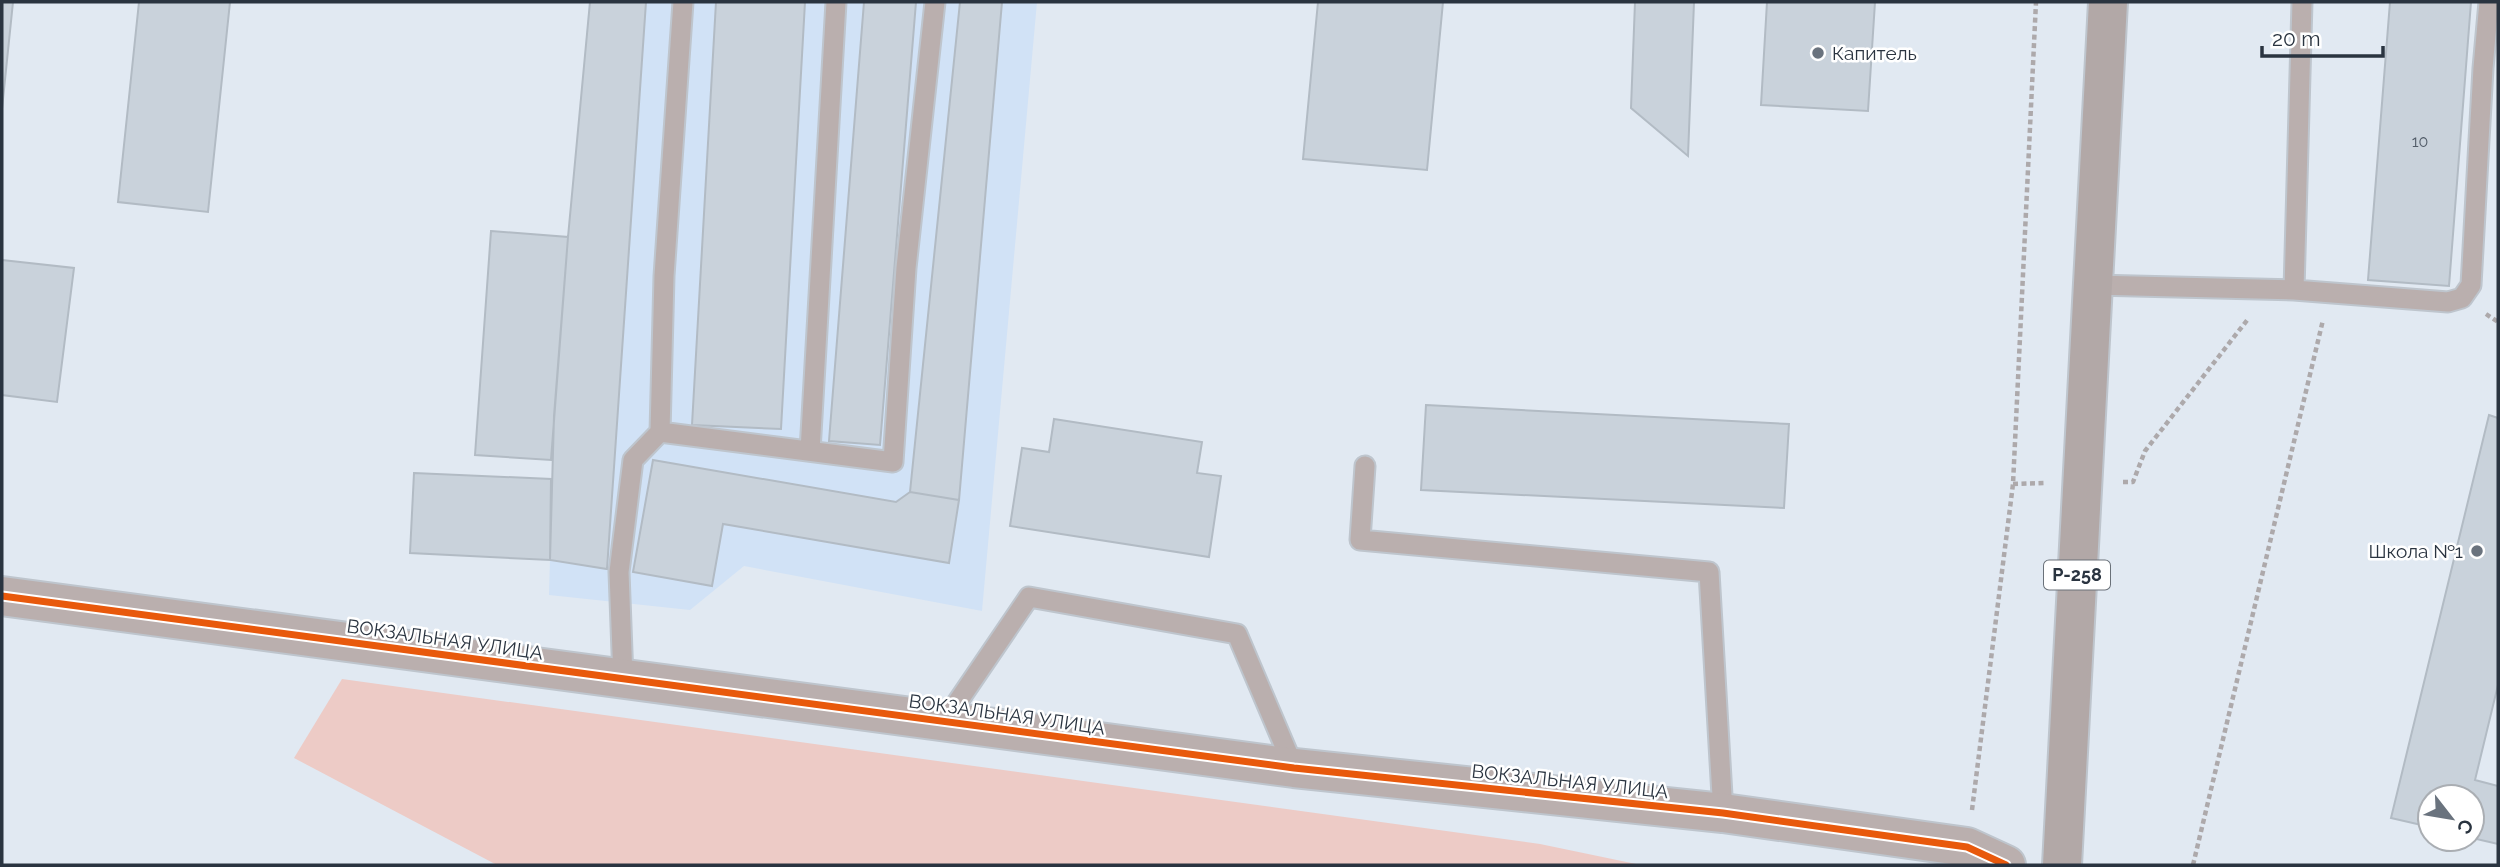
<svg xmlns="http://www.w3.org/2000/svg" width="2500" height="867" viewBox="0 0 2500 867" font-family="Raleway,sans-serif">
<rect width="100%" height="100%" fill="#e1e9f2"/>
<path fill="#d1e2f6" d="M589 2H1037L982 611 744 566 690 610 549 595 554 416Z"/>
<path fill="#edcbc6" d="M342 679 1540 844 1641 865H497L294 758Z"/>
<path fill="#c9d2db" stroke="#b2bbc4" stroke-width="2" d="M2 2H13L2 109Z
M139 2H230L208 212 118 202Z
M590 2H646L607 569 550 560 554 416 568 237Z
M716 2H805L781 429 692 425Z
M864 2H916L880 445 829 441Z
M960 2H1002L959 500 910 492Z
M1318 2H1443L1427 170 1303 159Z
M1635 2H1694L1688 156 1631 108Z
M1767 2H1875L1868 111 1761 105Z
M2390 2H2471L2449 286 2368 280Z
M491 231 568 237 551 460 475 455Z
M2 260 74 268 57 402 2 395Z
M1426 405 1789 424 1784 508 1421 490Z
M2489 415 2498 418V685L2475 780 2498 786V844L2472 838V797H2430V827L2391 818Z
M1054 419 1202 442 1197 473 1221 476 1209 557 1010 526 1022 448 1049 452Z
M653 460 896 502 910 492 959 500 949 563 723 524 712 586 633 572Z
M414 473 551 479 550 560 410 553Z"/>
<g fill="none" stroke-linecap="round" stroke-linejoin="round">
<g stroke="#bec5cd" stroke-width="23">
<path id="lane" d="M683 2 664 276 660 432 893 462 906 268 935 2
M2094 285 2294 290 2448 302 2462 298 2471 285 2483 68 2489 2
M2294 290 2302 2
M810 451 836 2
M1365 466 1360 540 1709 572 1723 813
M623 679 619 572 633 460 660 432
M944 722 1029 597 1237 634 1294 768"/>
</g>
<g stroke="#bec5cd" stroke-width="42">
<path id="street" d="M2 596 1294 768 1723 813 1967 847 2006 865"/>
</g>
<g stroke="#bec5cd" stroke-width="42">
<path id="primary" d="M2062 865 2108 2"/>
</g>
<path stroke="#ada9ab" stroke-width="4.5" stroke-dasharray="5 3.5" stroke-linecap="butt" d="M2486 314 2498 322
M2123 482H2133L2145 451 2248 319
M2013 484 2044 483
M1972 810 2013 484 2036 2
M2193 865 2323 320"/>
<use href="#lane" stroke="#baafae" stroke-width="19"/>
<use href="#street" stroke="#baafae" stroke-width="38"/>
<use href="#primary" stroke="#b2a8a7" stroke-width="38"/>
<g stroke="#fff" stroke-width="11">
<path id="cycleway" d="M2 596 1294 768 1723 813 1967 847 2006 865"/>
</g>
<use href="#cycleway" stroke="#e8590c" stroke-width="7"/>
</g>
<g fill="#6a737e" stroke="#fff" stroke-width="2.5">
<circle cx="1818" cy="53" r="7"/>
<circle cx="2477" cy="551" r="7"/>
</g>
<g text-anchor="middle" stroke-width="5" stroke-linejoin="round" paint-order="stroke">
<g font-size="16" fill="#525c68">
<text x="2420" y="147">10</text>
</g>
<rect fill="#fff" stroke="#6a7179" stroke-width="2" x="2044" y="560.5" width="66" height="29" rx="5"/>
<g font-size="18" font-weight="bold" fill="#2a3440">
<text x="2077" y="581">Р-258</text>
</g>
<g font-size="19" fill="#2a3440" stroke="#fff" text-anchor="start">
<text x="1832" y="60">Капитель</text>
<text x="2463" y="558" text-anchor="end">Школа №1</text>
</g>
<g font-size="19" fill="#2a3440" stroke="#fff">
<text transform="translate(445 639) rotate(8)" y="7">ВОКЗАЛЬНАЯ УЛИЦА</text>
<text transform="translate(1007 714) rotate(8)" y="7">ВОКЗАЛЬНАЯ УЛИЦА</text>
<text transform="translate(1570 781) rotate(6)" y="7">ВОКЗАЛЬНАЯ УЛИЦА</text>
</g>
</g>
<rect width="2500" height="867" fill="none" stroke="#2a3440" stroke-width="7"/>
<g transform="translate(2451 818) rotate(121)"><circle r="33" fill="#ffffff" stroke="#aaaeb3" stroke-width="2"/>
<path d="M0-5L12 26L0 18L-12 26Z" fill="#6a737e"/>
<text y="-10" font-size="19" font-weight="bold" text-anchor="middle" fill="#2a3440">С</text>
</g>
<path d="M2262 46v10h121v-10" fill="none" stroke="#2a3440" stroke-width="3.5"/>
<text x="2272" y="46" font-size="21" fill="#2a3440" stroke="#ffffff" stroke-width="5" paint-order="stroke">20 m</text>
</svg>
